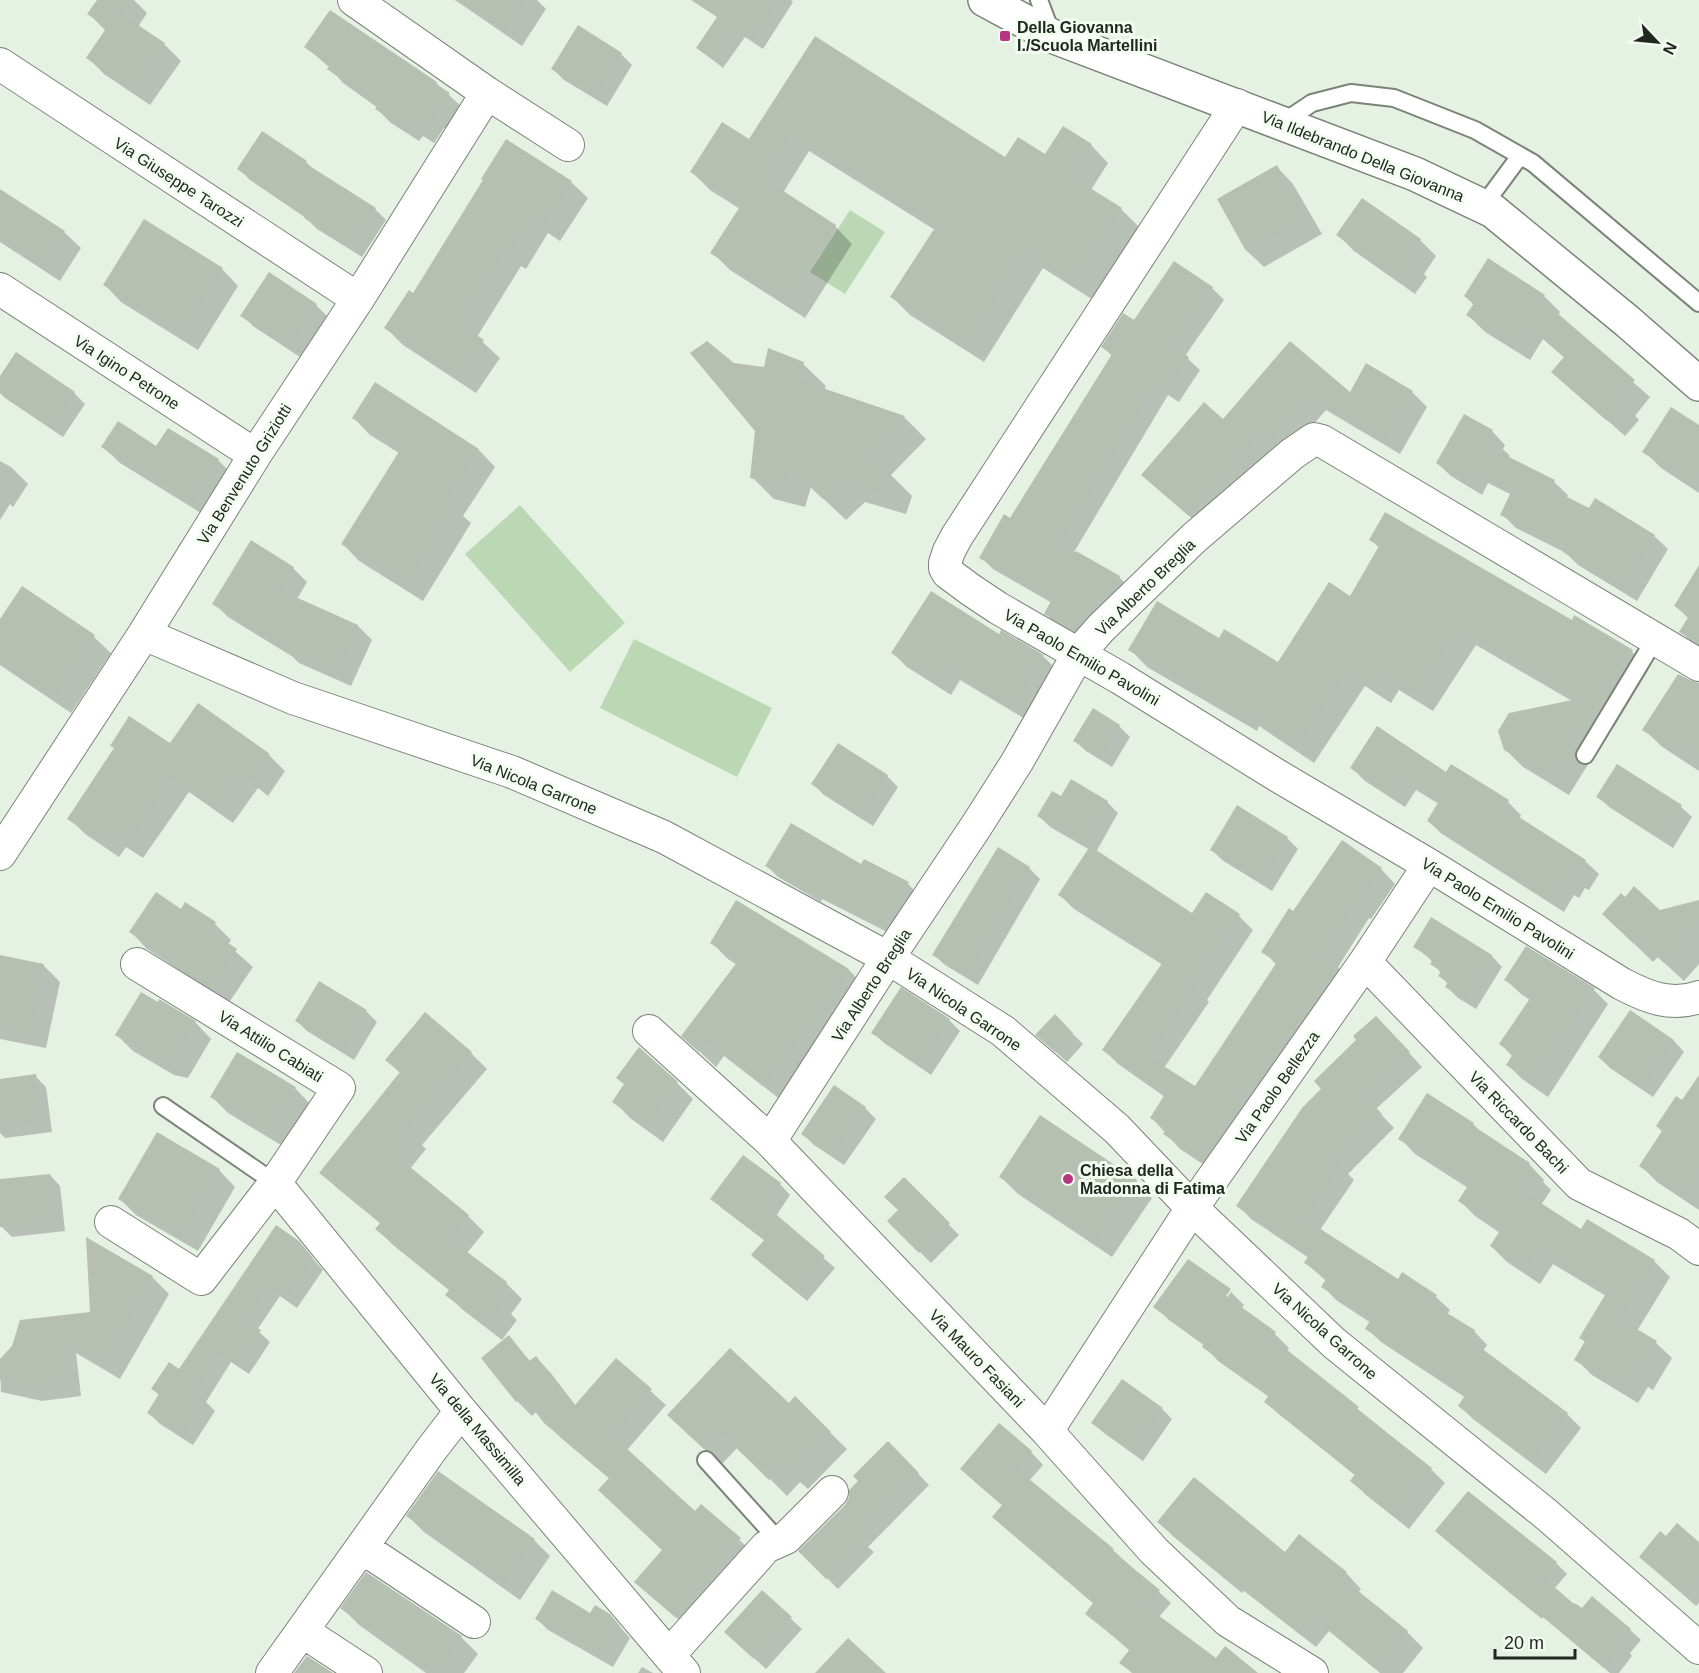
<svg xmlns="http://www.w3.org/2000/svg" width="1699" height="1673" viewBox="0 0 1699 1673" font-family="Arial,sans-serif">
<rect width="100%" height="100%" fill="#e5f1e2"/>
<path fill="#bbd8b5" d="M850 210 885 232 845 294 810 272Z
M520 505 625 623 570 672 465 554Z
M634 639 772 708 737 777 600 708Z"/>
<path fill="#0003" d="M99 0H134L147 13 138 27 164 44 181 61 150 105 104 74 88 58 106 31 89 14Z
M455 0H537L546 9 522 46Z
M721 0H791L793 2 763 49 745 37 723 68 698 48 718 18 713 13Z
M815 38 1006 159 1045 156 1091 145 1108 163 1091 190 1121 209 1139 227 1093 300 1043 268 984 362 910 315 892 297 935 230 809 151 783 193 835 226 852 244 805 318 730 270 712 252 740 209 710 190 692 172 750 141Z
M306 47 436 83 463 108 448 131 444 128 434 143 423 136 419 141 391 123 377 109 378 108 343 83 330 68Z
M621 54 632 65 607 106 564 80 553 69Z
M306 162 313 169 375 209 386 220 362 257 317 229 306 218 250 180 239 169Z
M1277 167 1293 184 1322 234 1264 267 1247 251 1219 199Z
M571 182 588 198 560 241 548 233 526 269 521 266 477 337 500 358 476 393 403 345 386 328 414 295Z
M0 190 64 232 81 248 60 281 0 242Z
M1338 235 1420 240 1436 256 1424 274 1427 277 1415 294 1354 251Z
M222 269 238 286 198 350 121 302 105 285Z
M1212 288 1224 300 1185 356 1200 370 1179 402 1168 395 1074 552 1119 577 1131 589 1075 635 1058 626 1046 614 1052 603 993 569 981 557 1011 520 1112 356 1103 347 1134 322Z
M1465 296H1544L1560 312 1558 316 1650 397 1635 416 1639 420 1625 436 1553 372 1565 358 1543 339 1530 360 1485 332 1468 315 1474 305Z
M316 305 327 316 300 357 253 326 242 315Z
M1290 343 1350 394 1412 392 1427 407 1400 454 1326 410 1289 452 1279 444 1205 530 1143 475 1223 421Z
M733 364 765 369 803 364 826 386 824 390 904 417 926 439 891 475 912 496 906 514 865 502 846 520 811 487 805 507 774 499 752 477 757 430Z
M0 378 74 393 85 404 63 437 5 398 0 393Z
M376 384 479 450 495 467 463 516 471 523 423 601 359 561 343 544 399 453 370 435 354 418Z
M1699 426V493L1661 468 1644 451Z
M1492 431 1505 445 1503 449 1510 456 1508 459 1554 482 1568 495 1566 499 1654 536 1668 549 1637 601 1578 565 1566 553 1516 528 1502 514 1512 495 1488 483 1482 495 1451 476 1437 463Z
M103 447 157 448 218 460 235 477 209 518 120 463Z
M0 461 11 467 28 484 13 507 10 504 0 520Z
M1371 539 1572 622 1632 652 1649 669 1614 727 1612 726 1569 795 1523 767 1505 749 1572 701 1476 645 1433 711 1399 690 1391 703 1365 686 1314 763 1259 726 1257 731 1147 667 1130 649 1219 640 1278 664 1350 598 1379 548Z
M293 568 307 582 297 599 358 626 372 640 351 686 299 663 293 657 228 617 214 603Z
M1699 584V649L1681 632 1689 619 1676 606Z
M22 588 94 637 111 653 71 713 0 665V633Z
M999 636 1043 656 1057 670 1027 720 960 680 951 695 907 667 893 653Z
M1699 684V771L1661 746 1644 729Z
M1119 726 1130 737 1112 767 1086 751 1075 741Z
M171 745 269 755 285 771 268 796 258 788 233 823 189 792 143 858 126 847 119 857 85 834 69 818 116 749Z
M1352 768 1447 774 1508 802 1521 815 1519 819 1585 861 1599 874 1589 890 1585 888 1579 898 1574 895 1564 912 1442 834 1428 821 1439 804 1416 790 1405 807 1365 781Z
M887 776 898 787 873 826 824 795 813 784Z
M1071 781 1107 802 1118 813 1096 852 1193 915 1239 916 1253 930 1207 1000 1209 1002 1164 1068 1195 1088 1277 965 1263 951 1294 913 1381 869 1395 884 1371 919 1369 918 1338 967 1351 981 1218 1174 1180 1149 1152 1118 1165 1097 1118 1064 1104 1050 1163 965 1074 909 1060 895 1090 850 1050 827 1039 816 1062 798Z
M1598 796 1681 807 1692 817 1673 848 1609 807Z
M1287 838 1298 849 1272 891 1222 860 1211 849Z
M864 861 908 884 919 895 893 935 822 899 821 902 778 877 767 866H862Z
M1029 868 1040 879 978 985 945 965 934 955Z
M1625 899 1660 912 1699 902V964L1684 981 1658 957 1653 962 1623 933Z
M737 902 849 970 865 987 781 1100 724 1056 716 1067 683 1036 737 965 728 959 712 943Z
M182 911 215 924 231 940 228 945 253 967 228 1004 197 985 187 975 147 949 131 932Z
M1432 919 1492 956 1502 967 1476 1009 1458 998 1447 987 1449 985 1440 976 1441 973 1432 963 1433 962 1415 946Z
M0 956 43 965 60 982 46 1048 0 1039Z
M1506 980 1594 990 1608 1004 1548 1097 1522 1079 1508 1065 1513 1057 1501 1044 1530 1000 1521 994Z
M158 1004 195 1022 211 1039 188 1078 174 1075 133 1051 117 1035Z
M366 1011 377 1022 354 1060 307 1031 296 1020Z
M1631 1012 1674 1041 1684 1052 1653 1097 1610 1068 1599 1057Z
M1055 1016 1083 1044 1067 1062 1048 1045Z
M949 1020 960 1031 931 1075 884 1043 873 1032Z
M1389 1031 1422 1067 1376 1109 1394 1128 1348 1174 1354 1180 1320 1230 1398 1281 1402 1275 1436 1297 1450 1310 1447 1315 1474 1331 1487 1345 1483 1351 1567 1414 1581 1428 1546 1474 1473 1419 1460 1406 1466 1398 1381 1342 1367 1329 1371 1323 1336 1300 1323 1286 1326 1281 1306 1263 1309 1258 1251 1219 1238 1205Z
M471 1053 487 1069 422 1145 426 1149 410 1169 468 1216 484 1232 467 1253 506 1283 522 1299 511 1314 517 1320 502 1340 463 1310 447 1295 450 1291 393 1245 377 1229 381 1224 337 1188 321 1173 401 1074 387 1060Z
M35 1076 46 1087 52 1132 5 1138 0 1133V1081Z
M1699 1078V1210L1657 1182 1641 1166Z
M677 1083 693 1099 663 1142 630 1118 614 1101Z
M295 1088 311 1105 286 1148 228 1113 212 1097Z
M865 1108 876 1119 844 1165 814 1145 803 1134Z
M1473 1124 1483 1134 1529 1164 1544 1180 1543 1182 1551 1190 1541 1205 1581 1231 1654 1261 1670 1277 1637 1331 1656 1343 1672 1358 1653 1390 1648 1387 1638 1403 1592 1375 1576 1359 1586 1343 1581 1338 1606 1296 1553 1264 1540 1284 1507 1262 1491 1246 1500 1233 1475 1216 1460 1201 1468 1188 1415 1154 1400 1138Z
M219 1170 235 1187 198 1251 136 1215 120 1199Z
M50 1175 60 1186 65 1231 12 1237 1 1226 0 1181Z
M1001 1177 1136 1181 1152 1198 1112 1257 1018 1194Z
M904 1179 959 1235 931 1263 889 1221 900 1210Z
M780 1184 790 1195 776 1216 835 1268 807 1301 764 1265 765 1241 723 1209 712 1199Z
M87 1240 152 1277 169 1294 120 1379 76 1353 81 1396 42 1401 1 1392 0 1361 92 1314Z
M298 1242 323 1270 297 1308 280 1296 257 1330 270 1342 249 1374 231 1362 206 1402 215 1411 193 1445 160 1424 149 1413 160 1396 153 1389 180 1371Z
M1228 1291 1223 1303 1231 1292 1244 1305 1241 1309 1275 1334 1289 1348 1287 1351 1431 1469 1445 1483 1409 1529 1366 1495 1352 1481 1356 1476 1280 1415 1266 1401 1269 1397 1218 1361 1205 1346 1169 1320 1155 1306Z
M509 1337 531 1362 536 1358 550 1372 576 1406 616 1360 666 1405 627 1450 695 1513 701 1506 755 1554 690 1630 636 1582 663 1550 610 1479 561 1438 537 1411 532 1416 517 1401 483 1358Z
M795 1398 847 1449 808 1489 800 1482 787 1496 738 1447 721 1465 686 1432 789 1405Z
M1162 1409 1172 1419 1143 1461 1104 1433 1093 1423Z
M888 1443 929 1485 868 1547 874 1552 838 1589 800 1551 846 1506Z
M1031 1452 1043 1465 1029 1481 1113 1550 1171 1603 1159 1617 1216 1660 1255 1673H1132L1121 1663 1130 1651 1087 1614 1094 1604 994 1517 1003 1506 974 1481Z
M1468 1493 1556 1563 1567 1574 1554 1589 1582 1610 1630 1630 1641 1640 1630 1653 1632 1656 1619 1673H1610L1543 1617 1542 1619 1448 1542 1437 1531Z
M408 1516 534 1540 550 1556 520 1600 424 1532Z
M1159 1522 1285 1554 1346 1573 1361 1589 1358 1593 1407 1632 1423 1648 1403 1673H1380L1329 1631 1316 1647 1244 1591 1242 1593 1174 1537Z
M1666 1539 1699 1544V1603L1696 1606 1652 1567Z
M367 1574 461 1637 478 1654 464 1673H426L359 1625 342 1608Z
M762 1592 802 1629 766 1669 737 1642Z
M591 1615H609L630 1638 613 1667 548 1630 537 1619Z
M642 1667 653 1673H638Z"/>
<path fill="#b5c0b2" d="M97 0H128L120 13 165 43 133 90 86 58 107 27 87 14Z
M459 0H526L505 31Z
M691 0H778L752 40 734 28 713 60 696 48 717 17Z
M330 10 437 82 436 84 450 93 434 118 429 116 420 130 408 123 405 129 375 109 378 105 327 69 330 65 304 47Z
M578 25 622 53 596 96 551 69Z
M815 36 1005 157 1018 137 1045 154 1063 126 1092 144 1071 176 1122 208 1075 283 1025 251 966 345 890 297 936 226 791 134 763 178 836 225 787 302 710 253 741 205 690 172 722 122 749 139Z
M262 131 307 161 305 163 376 208 351 248 304 218 305 216 237 169Z
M506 139 572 181 543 226 531 218 509 254 504 251 459 323 484 340 459 378 384 328 409 290 413 293 483 180 481 179Z
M1277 165 1306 218 1246 251 1217 199Z
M0 189 65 231 43 265 0 238Z
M1362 198 1421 239 1408 257 1411 259 1398 278 1336 235Z
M144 219 223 268 181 335 103 285Z
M1488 258 1545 295 1542 300 1635 380 1619 398 1623 402 1607 421 1551 372 1564 357 1526 324 1512 345 1466 315 1474 303 1464 296Z
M1174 261 1213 287 1172 346 1189 357 1166 391 1155 384 1058 547 1071 556 1076 551 1120 576 1111 594 1104 600 1099 597 1092 610 1088 607 1076 629 1064 622 1063 624 1044 614 1052 599 979 558 1004 514 1010 518 1112 354 1101 347 1123 313 1134 320Z
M269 272 317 304 289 347 240 316Z
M707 341 734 363 764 367 768 348 804 362 799 380 905 416 867 455 891 473 884 492 842 481 823 499 789 467 783 486 750 478 755 431 690 353Z
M1290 341 1350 392 1366 363 1413 391 1384 440 1310 396 1273 438 1263 430 1189 516 1141 475 1204 402 1223 419Z
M16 352 75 392 51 427 0 393V376Z
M375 382 479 449 446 500 455 506 406 585 341 544 400 450 352 418Z
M1671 407 1699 425V470L1691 483 1642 452Z
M1464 414 1493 430 1489 436 1498 441 1493 449 1555 480 1551 489 1589 508 1595 498 1655 535 1623 588 1563 552 1565 547 1500 515 1512 490 1474 471 1468 482 1436 463Z
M118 421 156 446 168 428 219 459 192 503 101 447Z
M1385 512 1572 620 1574 615 1633 650 1596 711 1594 709 1551 779 1504 750 1498 731 1509 713 1577 699 1458 628 1415 695 1381 674 1374 686 1347 670 1296 747 1242 710 1239 715 1128 650 1157 601 1219 638 1224 629 1278 662 1329 582 1350 596 1379 546 1369 540Z
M251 540 294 567 280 590 358 625 337 673 283 650 284 648 212 604Z
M1699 565V644L1679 632 1689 616 1674 606Z
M22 586 95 635 54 698 0 662V619Z
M931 591 999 634 1001 630 1044 655 1012 708 946 667 936 682 891 653Z
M1678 674 1690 680 1699 683V752L1689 745 1682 756 1642 730Z
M198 703 270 754 252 781 241 774 217 808 172 777 127 844 110 832 103 843 67 819 114 748 110 746 129 716 170 743Z
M1093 708 1120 725 1101 757 1073 741Z
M1377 726 1446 772 1451 764 1509 800 1505 808 1586 860 1575 877 1572 875 1565 885 1561 883 1550 900 1427 821 1439 801 1402 778 1391 795 1350 768Z
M838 743 888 775 861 816 811 784Z
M1617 764 1682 805 1661 838 1596 797Z
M1071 779 1108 801 1084 843 1037 816 1052 791 1061 796Z
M1237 805 1288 837 1261 881 1210 850Z
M791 823 861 864 864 859 909 882 895 911 890 909 882 925 811 890 810 892 765 866Z
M1342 840 1382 868 1356 906 1354 905 1322 955 1338 965 1257 1084 1252 1081 1217 1134 1220 1136 1203 1161 1163 1134 1167 1129 1150 1118 1165 1094 1102 1050 1163 962 1058 895 1090 846 1192 913 1206 892 1240 914 1193 985 1196 987 1148 1056 1195 1086 1277 962 1261 952 1289 908 1293 911Z
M998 847 1030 867 967 975 932 955Z
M1634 886 1660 910 1699 900V925L1664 963 1638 938 1633 943 1602 914 1621 893 1625 897Z
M156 892 181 909 185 902 216 922 210 931 237 949 211 988 179 969 180 966 129 932Z
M736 900 849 969 823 1013 820 1011 764 1084 707 1041 699 1052 681 1036 738 961 710 943Z
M1431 917 1492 955 1465 999 1445 987 1448 982 1438 976 1441 971 1430 964 1433 959 1413 947Z
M1526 946 1595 988 1533 1083 1506 1065 1513 1054 1499 1044 1531 997 1504 980Z
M0 955 44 964 29 1033 0 1027Z
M319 981 367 1010 342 1050 295 1021Z
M901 987 950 1019 920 1065 871 1033Z
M141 992 158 1002 159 999 196 1021 171 1063 156 1059 115 1035Z
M1630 1010 1674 1040 1642 1088 1598 1057Z
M425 1012 472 1052 407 1129 411 1132 394 1154 469 1215 450 1239 507 1282 496 1297 503 1303 485 1325 445 1295 450 1289 375 1229 381 1222 319 1173 400 1072 385 1060Z
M1055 1014 1073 1033 1055 1052 1035 1035Z
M1376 1016 1410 1052 1364 1095 1382 1114 1334 1161 1341 1165 1305 1219 1398 1279 1402 1272 1437 1295 1432 1304 1475 1330 1469 1339 1568 1413 1532 1461 1458 1406 1466 1394 1411 1360 1412 1359 1365 1329 1371 1319 1321 1287 1327 1278 1304 1263 1309 1255 1236 1206 1302 1108 1321 1089 1314 1081 1356 1040 1353 1036Z
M639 1047 678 1082 646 1126 612 1102 624 1084 616 1078Z
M237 1052 296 1087 269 1132 210 1097Z
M36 1074 42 1121 0 1127V1079Z
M1699 1075V1171L1683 1196 1639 1166 1662 1131 1656 1126 1676 1096 1682 1100Z
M834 1085 866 1107 832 1156 801 1134Z
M1427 1093 1474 1123 1472 1125 1530 1163 1527 1167 1536 1173 1524 1192 1581 1229 1587 1219 1655 1260 1620 1319 1657 1341 1637 1375 1632 1372 1622 1389 1574 1360 1585 1341 1579 1338 1607 1292 1537 1250 1524 1269 1490 1246 1501 1229 1458 1201 1469 1184 1398 1139Z
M1040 1115 1137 1180 1095 1242 999 1177Z
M157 1132 220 1169 181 1236 118 1199Z
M743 1155 781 1183 765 1205 825 1256 795 1291 751 1255 765 1239 710 1199Z
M50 1174 55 1220 0 1227V1179Z
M904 1177 950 1223 919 1253 887 1221 898 1210 884 1197Z
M276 1225 299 1241 313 1258 286 1298 269 1286 245 1320 261 1330 238 1364 220 1353 195 1392 205 1399 182 1436 147 1413 159 1394 151 1389 169 1362 179 1369Z
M86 1237 153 1276 103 1364 60 1338 65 1380 25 1385 0 1380V1359L12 1346 20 1320 90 1312Z
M1188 1259 1231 1289 1226 1296 1276 1332 1272 1338 1359 1407 1357 1409 1432 1468 1394 1516 1350 1481 1355 1474 1264 1402 1269 1395 1202 1347 1204 1344 1153 1307Z
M509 1335 529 1361 536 1356 575 1405 616 1358 652 1389 613 1436 695 1511 701 1504 741 1538 675 1617 634 1582 662 1550 598 1490 609 1478 544 1423 523 1396 516 1402 481 1358Z
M730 1348 789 1403 795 1396 831 1432 790 1474 783 1466 769 1480 720 1432 704 1449 667 1415Z
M1122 1379 1163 1408 1132 1451 1091 1423Z
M999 1423 1032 1451 1017 1469 1114 1549 1112 1551 1160 1590 1146 1606 1216 1658 1225 1646 1258 1673H1133L1119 1663 1130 1649 1085 1614 1093 1603 992 1517 1002 1505 960 1469Z
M888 1441 919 1473 858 1535 864 1541 826 1579 798 1551 845 1505 849 1497V1490L858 1481 853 1476Z
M438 1471 535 1539 503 1584 406 1516Z
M1194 1477 1285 1552 1299 1534 1347 1572 1342 1578 1408 1631 1378 1670 1312 1617 1300 1633 1228 1577 1226 1579 1157 1522Z
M1468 1491 1557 1562 1544 1578 1574 1604 1575 1603 1582 1608 1592 1596 1631 1629 1620 1642 1623 1644 1604 1668 1531 1607 1530 1609 1435 1531Z
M1677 1523 1699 1542V1579L1685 1596 1639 1557 1660 1531 1666 1536Z
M366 1572 462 1636 436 1673H430L340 1608Z
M552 1590 590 1613 595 1605 610 1614 620 1626 602 1658 535 1619Z
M762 1590 792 1617 754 1659 724 1632Z
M848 1638 886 1673H815Z
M307 1656 333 1673H294Z"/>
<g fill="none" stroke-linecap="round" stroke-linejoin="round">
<g stroke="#7a8477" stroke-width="20">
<path id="service" d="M1039 0 1051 32
M1282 123 1312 103 1351 93 1394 98 1475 130 1533 163 1699 303
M1483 206 1520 156
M1585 755 1655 639
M163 1106 275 1183
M706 1460 769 1530 777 1542"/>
</g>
<g stroke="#7a8477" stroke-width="34">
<path id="minor" d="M354 0 487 93 568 145
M0 64 358 299
M1237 105 957 536 949 551 945 563V568L948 573 971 590 998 608 1120 678 1278 776 1429 865 1622 984C1647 997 1671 1007 1699 997
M0 289 255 455
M144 634 293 698 512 772 664 837 888 958 1003 1031 1117 1129 1192 1208 1334 1343 1547 1515 1699 1648
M0 854 144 634 255 455 358 299 487 93
M1365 962 1579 1184 1679 1234 1699 1249
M649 1031 770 1141 1047 1431 1154 1551 1228 1621 1312 1673
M770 1141 888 958 977 825 1017 762 1079 653 1101 628 1194 538 1292 454 1314 439 1322 441 1699 665
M275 1183 461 1411 684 1673
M111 1222 201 1279 275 1183 339 1088 137 964
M1047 1431 1192 1208 1365 962 1429 865
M363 1548 474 1622
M302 1631 366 1673
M669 1655 766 1547 786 1538 832 1492
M272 1673 431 1450 461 1411"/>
</g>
<g stroke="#7a8477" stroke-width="36">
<path id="tertiary" d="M985 0 1052 36 1415 174 1493 211 1627 321 1699 384"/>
</g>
<use href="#service" stroke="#fff" stroke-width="16"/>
<use href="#minor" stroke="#fff" stroke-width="32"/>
<use href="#tertiary" stroke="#fff" stroke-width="33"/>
</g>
<g fill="#b7367f" stroke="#f2feef" stroke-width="2">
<rect x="999" y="30" width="12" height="12" rx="3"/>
<circle cx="1068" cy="1179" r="6"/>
</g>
<g text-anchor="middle" stroke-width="6" stroke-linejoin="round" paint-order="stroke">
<g font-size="16" font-weight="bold" fill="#232722" stroke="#f2feef" text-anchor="start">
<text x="1017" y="33">Della Giovanna<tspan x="1017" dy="18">I./Scuola Martellini</tspan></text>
<text x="1080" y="1176">Chiesa della<tspan x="1080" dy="18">Madonna di Fatima</tspan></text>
</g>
<g font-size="16" fill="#232722" stroke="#f2feef">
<text transform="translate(1363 156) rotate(22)" y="6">Via Ildebrando Della Giovanna</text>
<text transform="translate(179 182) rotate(33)" y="6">Via Giuseppe Tarozzi</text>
<text transform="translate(127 372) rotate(33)" y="6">Via Igino Petrone</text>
<text transform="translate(244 474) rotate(-58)" y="6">Via Benvenuto Griziotti</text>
<text transform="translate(1145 587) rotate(-44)" y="6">Via Alberto Breglia</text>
<text transform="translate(1082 657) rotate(30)" y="6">Via Paolo Emilio Pavolini</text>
<text transform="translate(534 784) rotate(22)" y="6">Via Nicola Garrone</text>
<text transform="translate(1498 908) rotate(32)" y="6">Via Paolo Emilio Pavolini</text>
<text transform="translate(871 985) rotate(-57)" y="6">Via Alberto Breglia</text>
<text transform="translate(964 1009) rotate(34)" y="6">Via Nicola Garrone</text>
<text transform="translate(271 1046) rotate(32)" y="6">Via Attilio Cabiati</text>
<text transform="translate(1277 1087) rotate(-55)" y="6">Via Paolo Bellezza</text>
<text transform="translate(1519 1122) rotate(46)" y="6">Via Riccardo Bachi</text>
<text transform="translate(1325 1331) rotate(42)" y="6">Via Nicola Garrone</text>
<text transform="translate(977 1358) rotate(46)" y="6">Via Mauro Fasiani</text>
<text transform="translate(478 1429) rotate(50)" y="6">Via della Massimilla</text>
</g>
</g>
<g transform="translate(1657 42) rotate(116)" stroke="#f2feef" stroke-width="4.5" paint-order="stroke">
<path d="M0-4.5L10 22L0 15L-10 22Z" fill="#232722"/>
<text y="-9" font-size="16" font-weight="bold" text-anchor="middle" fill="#232722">N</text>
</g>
<path d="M1495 1649v9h80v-9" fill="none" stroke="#232722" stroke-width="3"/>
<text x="1504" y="1649" font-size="18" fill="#232722" stroke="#f2feef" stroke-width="4.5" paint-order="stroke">20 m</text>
</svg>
